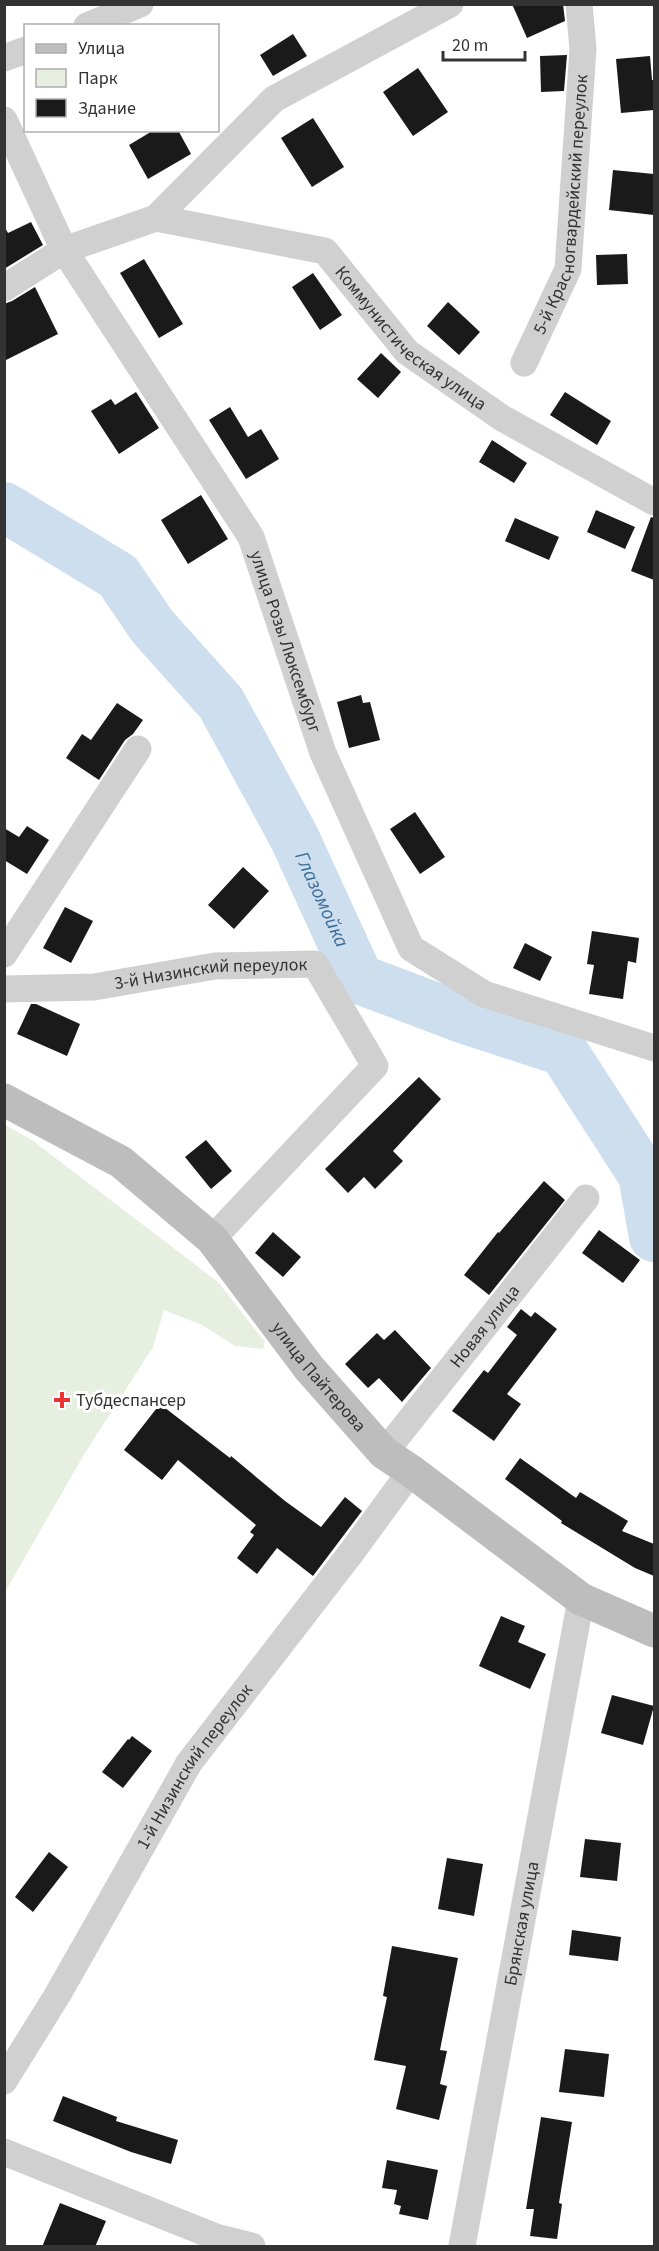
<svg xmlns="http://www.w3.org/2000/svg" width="659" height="2251" viewBox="0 0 659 2251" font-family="'Source Sans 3',sans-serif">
<rect width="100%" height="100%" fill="#fff"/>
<path fill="#e7efe1" d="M5 1125 32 1140 218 1282 265 1342 263 1349 235 1346 202 1325 164 1310 153 1347 85 1453 5 1592Z"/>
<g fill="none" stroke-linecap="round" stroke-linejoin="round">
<path stroke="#cddfef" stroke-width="50" id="s1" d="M4 507 118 576 152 626 221 703 294 837 359 979 465 1019 563 1051 643 1175 654 1237"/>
</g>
<path fill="#1a1a1a" d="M512 4H563L565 21 527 38Z
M293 34 307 56 273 76 260 55Z
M567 55 564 91 541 92 540 56Z
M650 56 652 80H654V110L621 113 616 59Z
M418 68 448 112 413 136 383 92Z
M313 118 344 167 312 187 281 138Z
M154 130H178L191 154 148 179 129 145Z
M613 170 654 174V215L609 210Z
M31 222 43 245 4 269V226L8 233Z
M627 254 628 284 597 285 596 255Z
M144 259 183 324 159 338 120 273Z
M313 273 342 315 320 330 292 287Z
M35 287 58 334 4 361V304L12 301Z
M448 302 480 332 459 355 427 326Z
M381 353 401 372 378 398 357 379Z
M136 392 159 428 119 454 91 411 111 399 115 405Z
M565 392 611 421 597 445 550 415Z
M230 407 248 437 261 429 279 459 246 479 209 420Z
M492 440 527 463 514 483 479 462Z
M201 495 228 539 188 564 161 520Z
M596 510 635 527 625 549 587 532Z
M651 517 654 518V580L631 571Z
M515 518 559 537 549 560 505 541Z
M361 695 363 703 370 702 380 740 349 748 337 702Z
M117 703 143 720 133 734 125 740 99 780 66 758 82 734 91 740Z
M415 812 445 857 420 874 390 829Z
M27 826 49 840 27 874 4 860V828L19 837Z
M243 867 269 891 234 929 208 905Z
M65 907 93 921 71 963 43 948Z
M592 931 639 938 636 963 628 961 623 999 589 994 594 965 587 964Z
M525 943 552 957 540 981 513 968Z
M31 1004H36L80 1024 67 1056 17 1034Z
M419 1077 441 1099 393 1151 403 1161 375 1189 364 1177 348 1193 325 1169Z
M206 1140 232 1171 211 1189 185 1157Z
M544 1181 565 1200 489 1295 464 1275 498 1232 499 1233Z
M599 1230 640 1260 623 1283 582 1253Z
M273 1232 301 1257 283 1277 255 1253Z
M521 1309 531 1317 535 1312 557 1329 507 1394 521 1404 494 1441 452 1411 484 1370 488 1373 517 1335 507 1327Z
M395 1330 431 1368 402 1402 379 1378 368 1388 345 1364 377 1333 384 1340Z
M160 1404 230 1458 231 1456 285 1501 321 1527 345 1497 362 1511 313 1576 277 1548 257 1574 237 1558 254 1535 250 1532 256 1525 178 1460 162 1480 124 1450Z
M520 1458 576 1498 580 1492 628 1521 622 1531 654 1544V1576L635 1568 561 1523 562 1521 505 1479Z
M501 1616 525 1626 518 1642 546 1654 530 1689 479 1666Z
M612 1695 654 1706 643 1745 601 1733Z
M132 1736 152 1751 123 1788 102 1772 128 1739 129 1740Z
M585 1839 621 1843 617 1881 580 1877Z
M49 1852 68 1867 33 1912 15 1897Z
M447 1858 483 1864 474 1916 438 1909Z
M572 1930 621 1937 618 1961 569 1955Z
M392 1946 458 1958 440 2050 447 2051 440 2084 447 2086 439 2120 396 2109 406 2066 374 2060 387 1997 383 1996Z
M565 2049 609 2054 604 2097 559 2092Z
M63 2096 117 2117 116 2121 178 2140 171 2164 131 2152 53 2121Z
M541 2117 572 2122 559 2203 562 2204 557 2239 530 2236 534 2209H526Z
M387 2160 438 2170 428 2220 399 2214 401 2206 394 2204 397 2190 382 2188Z
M60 2203 106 2221 95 2247H42Z"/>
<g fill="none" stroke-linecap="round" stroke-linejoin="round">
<g stroke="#d0d0d0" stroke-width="27">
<path d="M87 26 140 4"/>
<path d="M4 58 26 50"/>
<path id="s2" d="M4 120 64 250 251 537 323 753 411 948 484 994 654 1048"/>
<path d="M156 218 274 99 450 4"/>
<path id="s3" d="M4 288 64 250 156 218 325 251 407 352 502 418 654 502"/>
<path id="s4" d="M524 363 568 269 583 49 579 4"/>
<path d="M4 954 138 749"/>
<path id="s5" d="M4 989 94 987 215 966 315 964 375 1066 212 1239"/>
<path id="s6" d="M384 1453 586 1198"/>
<path id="s7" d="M4 2081 58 1994 189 1763 351 1553 411 1471"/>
<path d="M4 2152 216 2237 252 2246"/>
<path id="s8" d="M462 2246 581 1599"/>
</g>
<path stroke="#bdbdbd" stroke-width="33" id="s9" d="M4 1100 121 1162 212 1239 309 1368 384 1453 411 1471 581 1599 654 1631"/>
</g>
<path fill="#ed3531" stroke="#fff" stroke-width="2" d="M59 1391h6v6h6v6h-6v6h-6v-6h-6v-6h6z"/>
<g text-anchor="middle" stroke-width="6" stroke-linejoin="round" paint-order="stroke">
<g font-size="18" fill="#333" stroke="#fff">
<text dy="6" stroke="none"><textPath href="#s4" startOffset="166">5-й Красногвардейский переулок</textPath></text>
<text dy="6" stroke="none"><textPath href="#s3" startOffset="464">Коммунистическая улица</textPath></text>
<text dy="6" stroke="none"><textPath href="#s2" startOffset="596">улица Розы Люксембург</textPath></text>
<text dy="6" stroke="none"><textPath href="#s5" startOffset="208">3-й Низинский переулок</textPath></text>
<text dy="6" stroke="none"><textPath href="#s6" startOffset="162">Новая улица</textPath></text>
<text dy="6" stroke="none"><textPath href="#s9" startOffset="426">улица Пайтерова</textPath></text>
<text dy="6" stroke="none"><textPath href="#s7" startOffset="368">1-й Низинский переулок</textPath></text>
<text dy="6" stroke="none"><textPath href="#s8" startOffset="328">Брянская улица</textPath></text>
</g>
<g font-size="18" fill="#333" stroke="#fff" text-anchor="start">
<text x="76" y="1406">Тубдеспансер</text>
</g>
<g font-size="20" font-style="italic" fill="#3b6d9a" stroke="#fff">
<text dy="7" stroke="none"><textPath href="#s1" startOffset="518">Глазомойка</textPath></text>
</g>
</g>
<rect width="659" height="2251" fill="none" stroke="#333333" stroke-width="12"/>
<rect x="24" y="24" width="195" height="108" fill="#ffffff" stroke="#adadad" stroke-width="1.5"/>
<rect x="36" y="44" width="30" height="9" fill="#bdbdbd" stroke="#adadad" stroke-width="1.5"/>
<text x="78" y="54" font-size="18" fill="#333333">Улица</text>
<rect x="36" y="69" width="30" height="18" fill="#e7efe1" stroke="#adadad" stroke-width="1.5"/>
<text x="78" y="84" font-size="18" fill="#333333">Парк</text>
<rect x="36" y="99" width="30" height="18" fill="#1a1a1a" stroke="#adadad" stroke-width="1.5"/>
<text x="78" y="114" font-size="18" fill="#333333">Здание</text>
<path d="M443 51v9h82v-9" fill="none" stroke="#333333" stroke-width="3"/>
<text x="452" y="51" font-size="18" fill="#333333" stroke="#ffffff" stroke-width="4.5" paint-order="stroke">20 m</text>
</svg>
